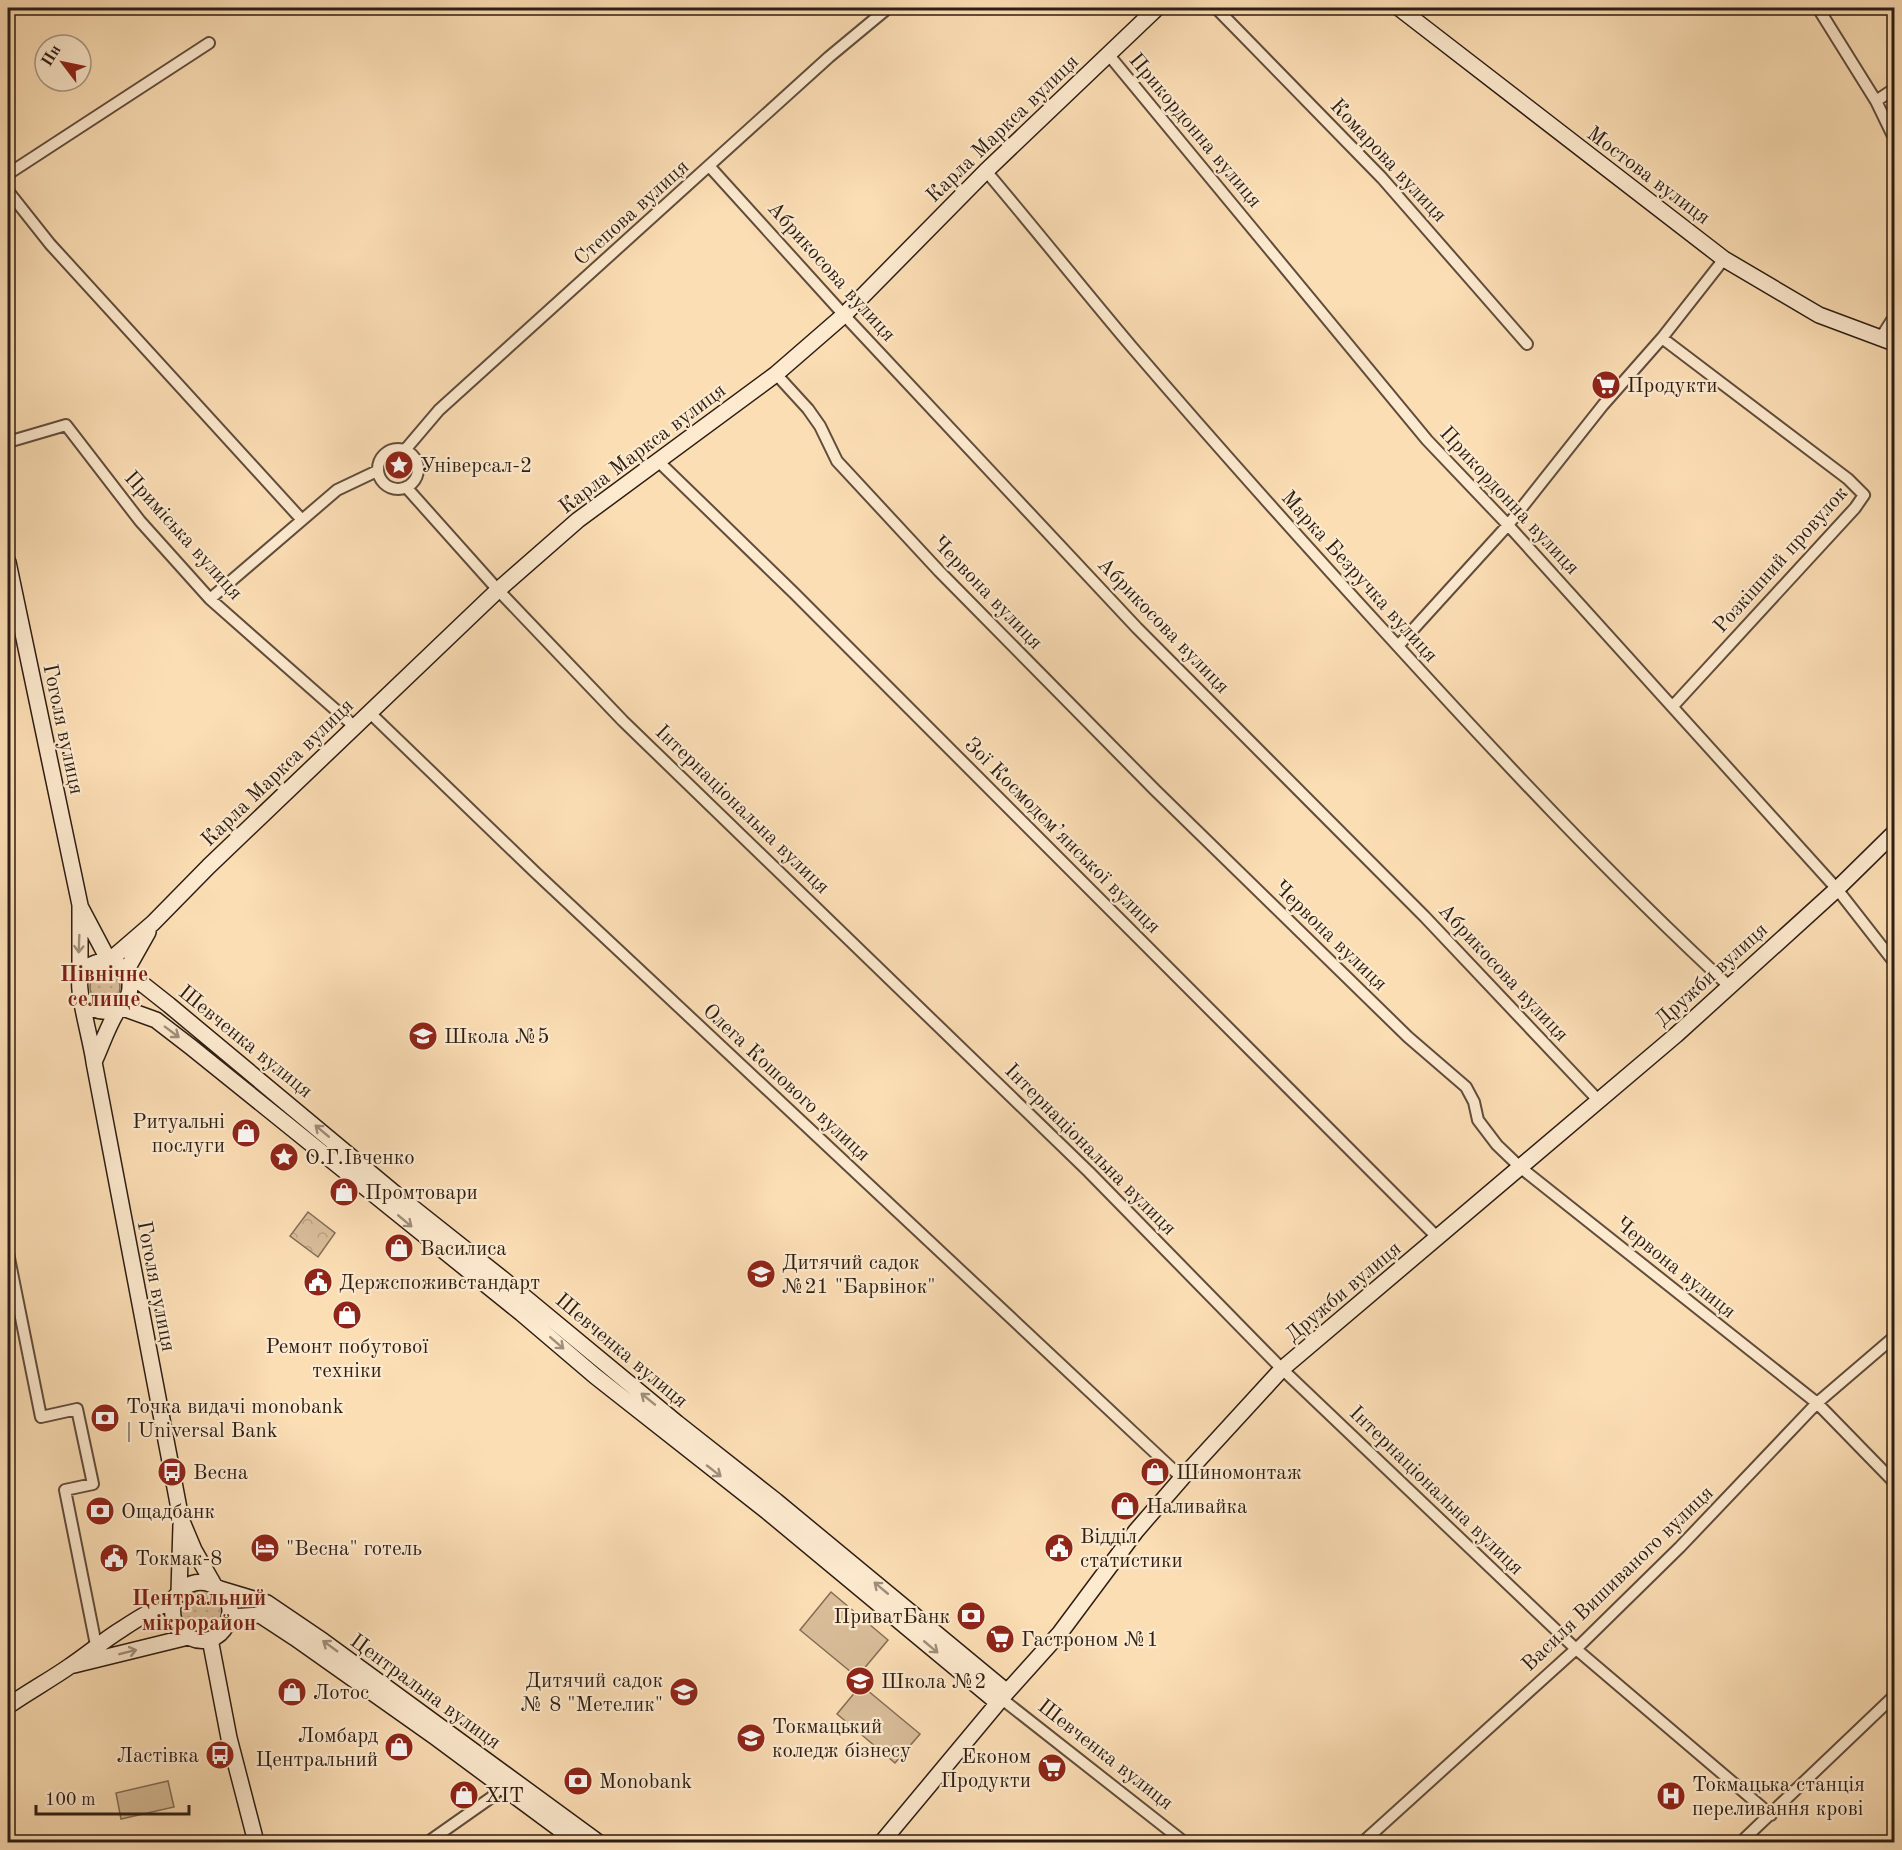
<svg xmlns="http://www.w3.org/2000/svg" width="1902" height="1850" viewBox="0 0 1902 1850" font-family="'Old Standard TT',serif">
<defs>
<pattern id="grass-dots" width="8" height="8" patternUnits="userSpaceOnUse" patternTransform="scale(1.5)"><rect width="8" height="8" fill="#d9bd99"/><path d="M2 2h.1M6 6h.1" fill="none" stroke="#bba283" stroke-width="1.8" stroke-linecap="round"/></pattern>
<pattern id="park-crowns" width="20" height="18" patternUnits="userSpaceOnUse" patternTransform="scale(1.5)"><rect width="20" height="18" fill="#d9bd99"/><path d="M2 6a3 3 0 1 1 6 0M12 15a3 3 0 1 1 6 0" fill="none" stroke="#bba283"/></pattern>
</defs>
<rect width="100%" height="100%" fill="#fcdeb5"/>
<filter id="stains"><feTurbulence type="fractalNoise" baseFrequency=".00333" numOctaves="4"/><feColorMatrix values="0 0 0 0 .2 0 0 0 0 .09 0 0 0 0 .02 0 0 0 .5 -.17"/></filter>
<radialGradient id="worn" r=".72"><stop offset=".6" stop-color="#630" stop-opacity="0"/><stop offset="1" stop-color="#630" stop-opacity=".3"/></radialGradient>
<path fill="url(#grass-dots)" stroke="#836d56" stroke-width="1.5" d="M90 987a15 15 0 1 1 30 0a15 15 0 1 1-30 0Z
M179 1611a22 22 0 1 1 44 0a22 22 0 1 1-44 0Z"/>
<path fill="url(#park-crowns)" stroke="#836d56" stroke-width="1.5" d="M308 1212 335 1233 318 1257 290 1236Z"/>
<path fill="#d9bd99" stroke="#836d56" stroke-width="1.5" d="M831 1592 888 1640 857 1677 800 1630Z
M861 1685 920 1734 895 1763 837 1714Z
M168 1781 174 1807 121 1819 116 1793Z"/>
<g fill="none" stroke-linecap="round" stroke-linejoin="round">
<g stroke="#614d3c" stroke-width="14">
<path id="street" d="M1216 8 1382 178 1527 344
M1818 8 1876 101 1894 138
M1108 54 1427 440 1508 525 1837 889 1894 962
M1876 101 1894 89
M710 167 844 315 1137 628 1425 917 1599 1101
M986 171C1035 229 1082 288 1131 346 1214 443 1299 538 1385 632 1496 754 1608 874 1729 986
M8 174 209 43
M8 191 50 244 302 520
M1662 338 1848 479 1864 495 1855 508 1673 706
M1880 339 1894 317
M776 374 808 409 820 426 837 461 939 571 1155 790 1408 1037 1466 1087 1474 1102 1478 1120 1497 1145 1521 1168 1817 1403 1894 1482
M8 442 66 425 140 521 210 599 354 726
M378 469a20 20 0 1 1 40 0a20 20 0 1 1-40 0Z
M405 450 439 410 829 57 888 8
M659 462 794 593 1438 1238
M406 487 498 590 623 721 1089 1172 1282 1369 1576 1649 1771 1815
M210 599 337 490 377 471
M1398 646 1508 525 1603 405 1662 338 1724 259
M369 712 537 874 1182 1478
M8 1253 41 1417 77 1409 93 1484 65 1490 96 1645
M1002 1699 1184 1842
M428 1842 492 1797 501 1786
M1363 1842 1576 1649 1680 1547 1817 1403 1894 1337
M1741 1842 1894 1696"/>
</g>
<g stroke="#2d1d13" stroke-width="18">
<path id="secondary" d="M1399 8 1724 259 1819 315 1894 343
M8 562 80 905V982
M81 908 109 961
M109 961 153 923 209 866 498 590 578 520 776 374 844 315 986 171 1157 8
M126 971 169 1005 398 1196 504 1280 677 1423 776 1501 1007 1692
M126 971 148 932
M83 1000C94 1012 105 1015 120 1007
M120 1007 156 1020 191 1047 521 1313 595 1376 769 1513 998 1703
M94 1062C102 1045 109 1022 120 1007 125 1000 130 997 130 987 132 958 88 951 80 980 77 992 92 1044 94 1062L181 1519 194 1550 214 1585
M220 1589 267 1603 323 1641 598 1842
M179 1592 181 1525
M230 1617 260 1615 295 1638 435 1737 577 1842
M210 1639 229 1738 256 1842
M74 1665 188 1637
M8 1706C28 1692 50 1680 70 1666 88 1654 104 1640 122 1629 131 1623 140 1617 150 1612 157 1607 167 1604 174 1598 180 1593 182 1587 191 1584 204 1579 219 1585 226 1597 231 1605 231 1615 227 1624 211 1657 161 1636 175 1598
M882 1842 1007 1692 1060 1633 1136 1531 1182 1478 1282 1369 1676 1035 1837 889 1894 833"/>
</g>
<use href="#street" stroke="#fdeacf" stroke-width="10"/>
<use href="#secondary" stroke="#fdeacf" stroke-width="15"/>
</g>
<defs><path id="oneway-shaft" d="M-6 0H5M1.5-3L5.5 0L1.5 3" fill="none" stroke-width="1.6" stroke-linecap="round" stroke-linejoin="round" transform="scale(1.5)"/></defs>
<g stroke="#9f8e7a">
<use href="#oneway-shaft" transform="translate(79 944) rotate(92)"/>
<use href="#oneway-shaft" transform="translate(172 1032) rotate(37)"/>
<use href="#oneway-shaft" transform="translate(322 1131) rotate(-140)"/>
<use href="#oneway-shaft" transform="translate(405 1221) rotate(40)"/>
<use href="#oneway-shaft" transform="translate(557 1343) rotate(41)"/>
<use href="#oneway-shaft" transform="translate(648 1399) rotate(-141)"/>
<use href="#oneway-shaft" transform="translate(714 1471) rotate(38)"/>
<use href="#oneway-shaft" transform="translate(881 1588) rotate(-140)"/>
<use href="#oneway-shaft" transform="translate(330 1646) rotate(-144)"/>
<use href="#oneway-shaft" transform="translate(931 1647) rotate(40)"/>
<use href="#oneway-shaft" transform="translate(128 1652) rotate(-14)"/>
</g>
<defs>
<g id="supermarket-disc" transform="scale(1.5)"><circle r="9.5" fill="#8f2418" stroke="#fdeacf"/><path d="M-6-5.5h2.5l.6 2H6L4.5 2H-2.5L-4.4-4H-6ZM-1.5 3.2a1.3 1.3 0 1 0 .1 0ZM3 3.2a1.3 1.3 0 1 0 .1 0Z" fill="#fff"/></g>
<g id="sight-disc" transform="scale(1.5)"><circle r="9.5" fill="#8f2418" stroke="#fdeacf"/><path d="M0-6L1.8-2.2L6-1.7L2.9 1.2L3.7 5.4L0 3.3L-3.7 5.4L-2.9 1.2L-6-1.7L-1.8-2.2Z" fill="#fff"/></g>
<g id="school-disc" transform="scale(1.5)"><circle r="9.5" fill="#8f2418" stroke="#fdeacf"/><path d="M0-5L7-2L0 1L-7-2ZM-4 1L0 2.5L4 1V4Q0 6-4 4Z" fill="#fff"/></g>
<g id="shop-disc" transform="scale(1.5)"><circle r="9.5" fill="#8f2418" stroke="#fdeacf"/><path d="M-5-2.5h2.3a2.7 3.5 0 0 1 5.4 0H5L5.5 6h-11ZM-1.5-2.5h3a1.5 2.3 0 0 0-3 0Z" fill="#fff"/></g>
<g id="civic-disc" transform="scale(1.5)"><circle r="9.5" fill="#8f2418" stroke="#fdeacf"/><path d="M-.6-6.5H3V-4.5H.6V-3L4-1V1h2V6H-6V1h2V-1L-.6-3ZM-1.2 2.5V6h2.4V2.5Z" fill="#fff"/></g>
<g id="bank-disc" transform="scale(1.5)"><circle r="9.5" fill="#8f2418" stroke="#fdeacf"/><path d="M-6-4H6V4H-6ZM0-2.3a2.3 2.3 0 1 0 0 4.6a2.3 2.3 0 1 0 0-4.6Z" fill="#fff"/></g>
<g id="bus-disc" transform="scale(1.5)"><circle r="9.5" fill="#8f2418" stroke="#fdeacf"/><path d="M-5-6H5V4H4V6H2V4H-2V6H-4V4H-5ZM-3.5-4V0h7V-4ZM-3.5 1.2v1.5H-2V1.2ZM2 1.2v1.5H3.5V1.2Z" fill="#fff"/></g>
<g id="hotel-disc" transform="scale(1.5)"><circle r="9.5" fill="#8f2418" stroke="#fdeacf"/><path d="M-6-4.5h1.5V1H6V5H4.5V3h-9V5H-6ZM-4 0a1.8 1.8 0 1 1 3.6 0ZM.5 0V-2.5h3Q6-2.5 6 0Z" fill="#fff"/></g>
<g id="university-disc" transform="scale(1.5)"><circle r="9.5" fill="#8f2418" stroke="#fdeacf"/><path d="M0-5L7-2L0 1L-7-2ZM-4 1L0 2.5L4 1V4Q0 6-4 4Z" fill="#fff"/></g>
<g id="hospital-disc" transform="scale(1.5)"><circle r="9.5" fill="#8f2418" stroke="#fdeacf"/><path d="M-5-5h3v3.5h4V-5h3V5h-3V1.5h-4V5h-3Z" fill="#fff"/></g>
</defs>
<g fill-rule="evenodd">
<use href="#supermarket-disc" x="1606" y="385"/>
<use href="#sight-disc" x="399" y="465"/>
<use href="#school-disc" x="423" y="1036"/>
<use href="#shop-disc" x="246" y="1133"/>
<use href="#sight-disc" x="284" y="1157"/>
<use href="#shop-disc" x="344" y="1192"/>
<use href="#shop-disc" x="399" y="1248"/>
<use href="#school-disc" x="761" y="1274"/>
<use href="#civic-disc" x="318" y="1282"/>
<use href="#shop-disc" x="347" y="1315"/>
<use href="#bank-disc" x="105" y="1418"/>
<use href="#bus-disc" x="172" y="1472"/>
<use href="#shop-disc" x="1155" y="1472"/>
<use href="#shop-disc" x="1125" y="1506"/>
<use href="#bank-disc" x="100" y="1511"/>
<use href="#hotel-disc" x="265" y="1548"/>
<use href="#civic-disc" x="1059" y="1548"/>
<use href="#civic-disc" x="114" y="1558"/>
<use href="#bank-disc" x="971" y="1616"/>
<use href="#supermarket-disc" x="1000" y="1639"/>
<use href="#school-disc" x="860" y="1681"/>
<use href="#shop-disc" x="292" y="1692"/>
<use href="#school-disc" x="684" y="1692"/>
<use href="#university-disc" x="751" y="1738"/>
<use href="#shop-disc" x="399" y="1747"/>
<use href="#bus-disc" x="220" y="1755"/>
<use href="#supermarket-disc" x="1052" y="1768"/>
<use href="#bank-disc" x="578" y="1781"/>
<use href="#shop-disc" x="464" y="1795"/>
<use href="#hospital-disc" x="1671" y="1796"/>
</g>
<g text-anchor="middle" stroke-width="4.5" stroke-linejoin="round" paint-order="stroke">
<g font-size="21" fill="#2d1d13" stroke="#fdeacf">
<text transform="translate(1002 128) rotate(-44)" y="7">Карла Маркса вулиця</text>
<text transform="translate(1196 130) rotate(50)" y="7">Прикордонна вулиця</text>
<text transform="translate(1389 160) rotate(47)" y="7">Комарова вулиця</text>
<text transform="translate(1649 175) rotate(37)" y="7">Мостова вулиця</text>
<text transform="translate(631 212) rotate(-42)" y="7">Степова вулиця</text>
<text transform="translate(832 271) rotate(48)" y="7">Абрикосова вулиця</text>
<text transform="translate(642 448) rotate(-37)" y="7">Карла Маркса вулиця</text>
<text transform="translate(1510 500) rotate(47)" y="7">Прикордонна вулиця</text>
<text transform="translate(184 535) rotate(48)" y="7">Приміська вулиця</text>
<text transform="translate(1780 559) rotate(-48)" y="7">Розкішний провулок</text>
<text transform="translate(1360 576) rotate(48)" y="7">Марка Безручка вулиця</text>
<text transform="translate(988 592) rotate(46)" y="7">Червона вулиця</text>
<text transform="translate(1164 625) rotate(46)" y="7">Абрикосова вулиця</text>
<text transform="translate(64 729) rotate(78)" y="7">Гоголя вулиця</text>
<text transform="translate(277 772) rotate(-44)" y="7">Карла Маркса вулиця</text>
<text transform="translate(743 809) rotate(44)" y="7">Інтернаціональна вулиця</text>
<text transform="translate(1063 835) rotate(45)" y="7">Зої Космодем’янської вулиця</text>
<text transform="translate(1331 935) rotate(44)" y="7">Червона вулиця</text>
<text transform="translate(1504 972) rotate(47)" y="7">Абрикосова вулиця</text>
<text transform="translate(1711 974) rotate(-42)" y="7">Дружби вулиця</text>
<text transform="translate(246 1041) rotate(39)" y="7">Шевченка вулиця</text>
<text transform="translate(787 1082) rotate(43)" y="7">Олега Кошового вулиця</text>
<text transform="translate(1091 1149) rotate(45)" y="7">Інтернаціональна вулиця</text>
<text transform="translate(1676 1267) rotate(39)" y="7">Червона вулиця</text>
<text transform="translate(157 1286) rotate(79)" y="7">Гоголя вулиця</text>
<text transform="translate(1343 1291) rotate(-40)" y="7">Дружби вулиця</text>
<text transform="translate(622 1350) rotate(40)" y="7">Шевченка вулиця</text>
<text transform="translate(1437 1490) rotate(44)" y="7">Інтернаціональна вулиця</text>
<text transform="translate(1617 1578) rotate(-44)" y="7">Василя Вишиваного вулиця</text>
<text transform="translate(426 1691) rotate(36)" y="7">Центральна вулиця</text>
<text transform="translate(1106 1754) rotate(38)" y="7">Шевченка вулиця</text>
</g>
<g font-size="21" fill="#2d1d13" stroke="#fdeacf" text-anchor="start">
<text x="1627" y="392">Продукти</text>
<text x="420" y="472">Універсал-2</text>
<text x="444" y="1043">Школа №5</text>
<text x="225" y="1128" text-anchor="end">Ритуальні<tspan x="225" dy="24">послуги</tspan></text>
<text x="305" y="1164">О.Г.Івченко</text>
<text x="365" y="1199">Промтовари</text>
<text x="420" y="1255">Василиса</text>
<text x="782" y="1269">Дитячий садок<tspan x="782" dy="24">№21 "Барвінок"</tspan></text>
<text x="339" y="1289">Держспоживстандарт</text>
<text x="347" y="1353" text-anchor="middle">Ремонт побутової<tspan x="347" dy="24">техніки</tspan></text>
<text x="126" y="1413">Точка видачі monobank<tspan x="126" dy="24">| Universal Bank</tspan></text>
<text x="193" y="1479">Весна</text>
<text x="1176" y="1479">Шиномонтаж</text>
<text x="1146" y="1513">Наливайка</text>
<text x="121" y="1518">Ощадбанк</text>
<text x="1080" y="1543">Відділ<tspan x="1080" dy="24">статистики</tspan></text>
<text x="286" y="1555">"Весна" готель</text>
<text x="135" y="1565">Токмак-8</text>
<text x="950" y="1623" text-anchor="end">ПриватБанк</text>
<text x="1021" y="1646">Гастроном №1</text>
<text x="663" y="1687" text-anchor="end">Дитячий садок<tspan x="663" dy="24">№ 8 "Метелик"</tspan></text>
<text x="881" y="1688">Школа №2</text>
<text x="313" y="1699">Лотос</text>
<text x="772" y="1733">Токмацький<tspan x="772" dy="24">коледж бізнесу</tspan></text>
<text x="378" y="1742" text-anchor="end">Ломбард<tspan x="378" dy="24">Центральний</tspan></text>
<text x="199" y="1762" text-anchor="end">Ластівка</text>
<text x="1031" y="1763" text-anchor="end">Економ<tspan x="1031" dy="24">Продукти</tspan></text>
<text x="599" y="1788">Monobank</text>
<text x="1692" y="1791">Токмацька станція<tspan x="1692" dy="24">переливання крові</tspan></text>
<text x="485" y="1802">ХІТ</text>
</g>
<g font-size="22" font-weight="bold" fill="#7a1f14" stroke="#fdeacf">
<text x="104" y="981">Північне<tspan x="104" dy="25">селище</tspan></text>
<text x="199" y="1605">Центральний<tspan x="199" dy="25">мікрорайон</tspan></text>
</g>
</g>
<rect width="1902" height="1850" fill="none" stroke="#fcdeb5" stroke-width="30"/>
<rect x="9" y="9" width="1884" height="1832" fill="none" stroke="#2d1d13" stroke-width="3"/>
<rect x="15" y="15" width="1872" height="1820" fill="none" stroke="#2d1d13" stroke-width="1.5"/>
<g transform="translate(63 63) rotate(302)"><circle r="28" fill="#fdeacf" stroke="#aa9884" stroke-width="1.5"/>
<path d="M0-4.5L10 22L0 15L-10 22Z" fill="#8f2418"/>
<text y="-9" font-size="16" font-weight="bold" text-anchor="middle" fill="#2d1d13">Пн</text>
</g>
<path d="M36 1805v9h153v-9" fill="none" stroke="#2d1d13" stroke-width="3"/>
<text x="45" y="1805" font-size="18" fill="#2d1d13" stroke="#fdeacf" stroke-width="4.5" paint-order="stroke">100 m</text>
<rect width="100%" height="100%" filter="url(#stains)"/>
<rect width="100%" height="100%" fill="url(#worn)"/>
</svg>
